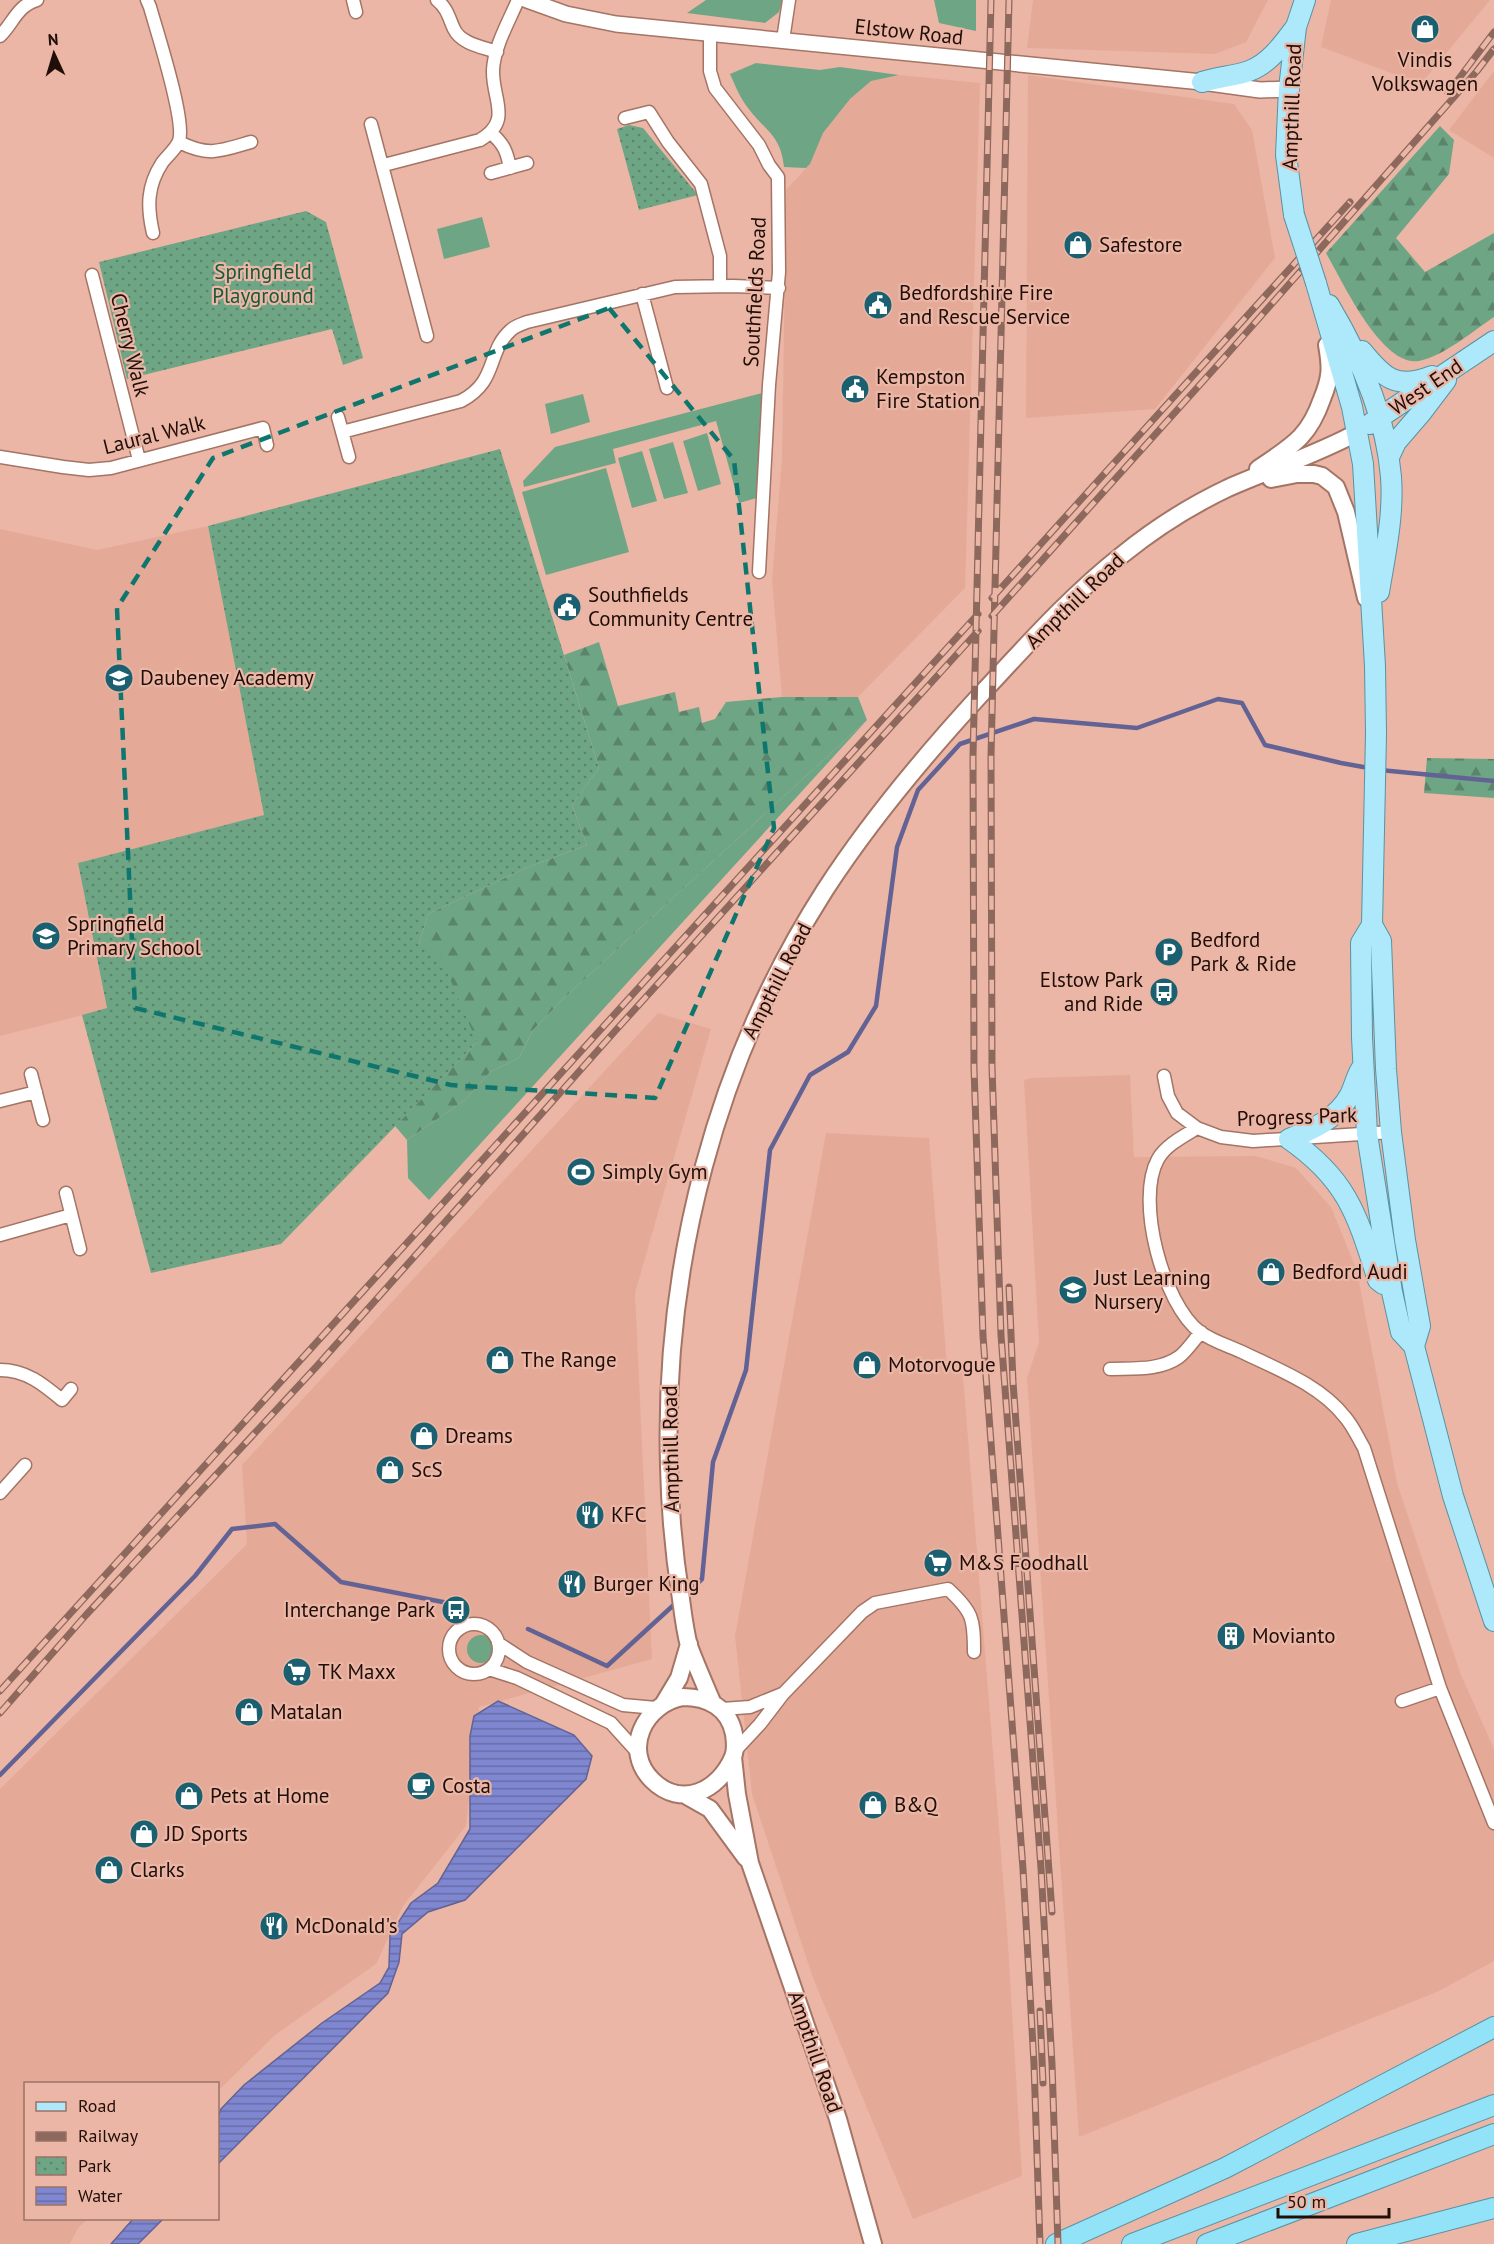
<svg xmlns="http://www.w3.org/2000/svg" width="1494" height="2244" viewBox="0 0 1494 2244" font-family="'PT Sans',sans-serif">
<defs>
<pattern id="forest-firs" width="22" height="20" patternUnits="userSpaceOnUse" patternTransform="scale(1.5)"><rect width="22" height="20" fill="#6ea585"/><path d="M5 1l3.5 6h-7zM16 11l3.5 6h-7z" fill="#5a856b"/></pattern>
<pattern id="park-dots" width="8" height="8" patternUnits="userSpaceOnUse" patternTransform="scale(1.5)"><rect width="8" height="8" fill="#6ea585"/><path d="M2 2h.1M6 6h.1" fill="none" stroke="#5a856b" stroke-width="1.8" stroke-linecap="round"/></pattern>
<pattern id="water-rules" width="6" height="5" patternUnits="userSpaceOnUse" patternTransform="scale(1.5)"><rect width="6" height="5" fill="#7f87d0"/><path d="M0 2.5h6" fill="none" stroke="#686da7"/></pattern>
</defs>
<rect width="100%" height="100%" fill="#ebb6a6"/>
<path fill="#e5aa97" d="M1033 0H1268L1246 42 1215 54 1027 48Z
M1331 0H1490L1421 84 1321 47Z
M1494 71V158L1449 130Z
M899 75 980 83 965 588 858 697H782L772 580 782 459 786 190 810 164 823 133 850 99 871 81Z
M1028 75 1234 104 1252 130 1275 258 1155 409 1026 418Z
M208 526 264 815 78 863 107 1009 0 1036V529L97 550Z
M658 1013 711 1029 635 1293 652 1659 479 1707 466 1826 403 1906 376 1964 275 2035 218 2091V2084H26V2218L88 2219 78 2228 70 2244H0V1789L247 1544 242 1465Z
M1130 1075 1134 1157 1256 1156 1296 1168 1331 1207 1357 1271 1397 1483 1461 1675 1494 1749V1961L1439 1991 1079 2137 1027 1378 1039 1342 1024 1080 1031 1078Z
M826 1133 929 1138 947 1366 962 1363 1007 1928 1022 2176 913 2219 813 1978 752 1794 735 1636Z"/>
<path fill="#6ea585" d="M706 0H782L779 12 765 23 687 13Z
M934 0H976V31L939 23Z
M756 63 820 70 840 67 899 75 871 81 850 99 823 133 810 164 806 168 784 167C781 135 765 131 748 108 740 98 735 85 730 74Z
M482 217 490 247 444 259 437 229Z
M766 392 760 497 739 503 716 421 613 449 616 463 524 487 523 481 555 447Z
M583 394 590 422 551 434 545 404Z
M707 433 721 484 698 491 683 441Z
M673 442 688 493 664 499 649 449Z
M642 451 657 501 632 508 618 458Z
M606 468 629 552 546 575 522 492Z
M867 720 429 1200 408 1178 407 1140 465 1100 490 1072 519 1058 533 1030 565 997Z
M467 1649a14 14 0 1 1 28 0a14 14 0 1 1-28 0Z"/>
<path fill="url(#forest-firs)" d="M1440 126 1454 140 1449 174 1396 238 1425 272 1494 233V317C1473 331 1444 356 1419 361 1381 367 1342 280 1326 253Z
M599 642 618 706 675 692 679 712 699 707 702 723 715 719 726 702 782 697H858L867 720 565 997 533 1030 519 1058 490 1072 465 1100 407 1140 395 1126 477 1042 419 944 428 914 526 868 587 845 572 805 599 768 564 655Z
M1427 758 1494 759V798L1424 793Z"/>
<path fill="url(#park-dots)" d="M629 125 643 128 698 195 639 210 617 129Z
M306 211 326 222 363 358 343 365 332 329 127 379 99 262Z
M500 449 599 768 572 805 587 845 526 868 428 914 419 944 441 958 477 1042 281 1244 151 1273 82 1015 107 1008 78 863 264 815 208 526Z"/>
<path fill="url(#water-rules)" stroke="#626394" stroke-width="1.5" d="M498 1701 574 1735 592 1756 586 1779 465 1900 428 1912 402 1934 399 1962 388 1993 218 2164V2117L221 2109 244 2085 322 2023 380 1983 389 1967 390 1935 411 1903 438 1883 470 1829V1736L474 1716Z
M133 2219H163L138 2244H111Z"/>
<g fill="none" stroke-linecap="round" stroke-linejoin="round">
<path stroke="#626394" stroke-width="4.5" d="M1380 770 1494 781
M684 1596 702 1579 713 1462 746 1370 770 1150 810 1075 848 1052 876 1006 897 847 918 790 960 744 1034 719 1137 728 1218 699 1242 703 1265 745 1341 763 1369 768
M528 1629 607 1666 678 1601
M0 1775 195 1576 232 1529 275 1524 341 1582 448 1603"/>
<g stroke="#a47465" stroke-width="15">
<path id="minor" d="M147 0 150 7C157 32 186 121 179 141 176 149 167 156 162 163 147 186 147 207 153 233
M353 0 356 12
M437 0C447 8 449 18 454 29 461 44 483 47 497 52
M710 34V71L715 88 759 145 769 165 778 177 779 272 769 385 759 572
M0 36C14 22 17 6 37 0
M783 40 789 0
M625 118 649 112 668 142 701 184 720 256V286
M371 124 427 336
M491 133C504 144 507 152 510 168
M179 142C209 157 220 151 251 142
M384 165 480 140C513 120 492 100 493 70 494 47 509 21 518 0
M491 173 527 163
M92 275 139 460
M642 294 667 388
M338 417 349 457
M342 432 461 401C499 381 486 352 511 330 515 326 522 324 527 322L675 287 733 286 779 288
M0 457 63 467 89 470 111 468 263 428 267 445
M31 1074 43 1120
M1164 1076 1168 1096 1177 1113 1197 1128 1221 1137 1253 1141 1391 1132
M0 1101 36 1092
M1197 1128C1184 1136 1166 1145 1158 1159 1135 1200 1163 1304 1200 1332 1212 1341 1229 1346 1242 1352 1277 1369 1320 1385 1345 1417 1353 1426 1358 1438 1364 1448L1440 1688 1494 1823
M66 1193 80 1249
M0 1235 71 1215
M1110 1369C1133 1368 1159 1371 1179 1357 1187 1351 1194 1340 1201 1332
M0 1370C26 1370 43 1384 62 1400L71 1389
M0 1493 25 1465
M449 1649a25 25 0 1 1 50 0a25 25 0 1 1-50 0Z
M498 1643 527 1662 623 1705 656 1708
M489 1669 517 1678 611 1723 639 1754
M1402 1701 1440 1688
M722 1709 750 1707 782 1694
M734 1752 760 1724 783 1694 862 1612 875 1603 948 1589C973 1612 974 1619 974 1652"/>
</g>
<g stroke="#a47465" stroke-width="18">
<path id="tertiary" d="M527 0 566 14 616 24 1202 82 1260 90 1289 89"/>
</g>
<g stroke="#a47465" stroke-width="20">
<path id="secondary" d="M1258 469C1291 446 1308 439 1322 399 1331 377 1331 368 1327 345
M1271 479 1297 474H1314L1322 476 1336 487 1346 512 1366 598
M683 1697C708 1697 729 1708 734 1734 735 1741 736 1750 733 1757 719 1791 681 1809 652 1780 622 1750 644 1704 683 1697Z
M664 1703 679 1678 689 1644
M713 1704C705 1685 696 1665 689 1646 685 1631 683 1614 681 1599 674 1555 670 1511 669 1466 663 1265 716 1060 825 890 871 819 925 755 982 693 1026 646 1071 595 1122 555 1154 529 1190 506 1228 488 1271 469 1316 455 1358 432
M733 1757 737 1794 750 1863 838 2119 873 2244
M687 1796 710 1809 746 1858"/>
</g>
<g stroke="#5893a3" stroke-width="22">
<path id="primary" d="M1202 82C1217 77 1235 76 1249 71 1269 64 1283 44 1295 28
M1294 215 1286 155 1289 89 1296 27 1305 0
M1316 283 1352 407 1363 464 1375 666 1376 734 1372 925 1361 943 1362 1037 1367 1134 1392 1292 1401 1332 1414 1346 1453 1496 1494 1621
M1329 305C1360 357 1386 415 1391 477 1394 515 1385 555 1379 592
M1362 351C1384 378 1396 390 1432 376
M1370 424 1494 341
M1389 457 1396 442 1421 413 1446 380
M1372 925 1381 941 1386 1069 1391 1132 1405 1240 1420 1326 1414 1346
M1289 1139C1348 1180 1357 1215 1378 1280L1383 1284
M1289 1139C1313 1129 1337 1119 1350 1095 1354 1087 1356 1077 1361 1069"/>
</g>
<g stroke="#5893a3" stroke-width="22">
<path id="trunk" d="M1056 2244 1225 2168 1494 2027
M1132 2244 1494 2105
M1207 2244 1494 2134
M1357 2244 1494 2208"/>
</g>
<use href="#minor" stroke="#fff" stroke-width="12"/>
<use href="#tertiary" stroke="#fff" stroke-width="15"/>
<use href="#secondary" stroke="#fff" stroke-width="16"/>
<use href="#primary" stroke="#ade9fa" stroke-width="20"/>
<use href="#trunk" stroke="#92e2f8" stroke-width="20"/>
<g stroke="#8d685c" stroke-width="7">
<path id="rail" d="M991 0 973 756 974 1068 983 1336 1023 1869 1034 2064 1040 2244
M1009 0 991 756 992 1067 1001 1335 1041 1868 1052 2064 1058 2244
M1448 93 1494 32
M992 598 1350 202
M992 616 1223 359 1477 71 1494 49
M1009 1287 1013 1382 1052 1912
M0 1691 978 614
M0 1713 86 1615 317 1366 616 1030 978 631
M1040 2011 1043 2083"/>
</g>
<use href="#rail" stroke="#ebb6a6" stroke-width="4.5" stroke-dasharray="14" stroke-linecap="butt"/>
<g stroke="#5893a3" stroke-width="22" stroke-linecap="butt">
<path id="primary-bridge" d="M1294 215 1316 283"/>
</g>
<use href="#primary-bridge" stroke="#ade9fa" stroke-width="20"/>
</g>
<path fill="none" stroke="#0f766e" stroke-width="4.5" stroke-dasharray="12 8" stroke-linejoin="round" d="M609 308 734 460 774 828 655 1098 451 1085 135 1008 117 608 213 458Z"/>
<defs>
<g id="shop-disc" transform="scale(1.5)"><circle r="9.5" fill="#1a6071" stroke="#ebb6a6"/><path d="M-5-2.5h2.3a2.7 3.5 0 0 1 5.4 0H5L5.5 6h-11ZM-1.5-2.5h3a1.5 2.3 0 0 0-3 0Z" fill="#fff"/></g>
<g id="civic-disc" transform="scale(1.5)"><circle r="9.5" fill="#1a6071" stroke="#ebb6a6"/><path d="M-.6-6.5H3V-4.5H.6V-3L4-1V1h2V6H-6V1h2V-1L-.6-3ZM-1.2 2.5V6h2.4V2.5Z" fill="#fff"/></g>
<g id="school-disc" transform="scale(1.5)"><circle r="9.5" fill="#1a6071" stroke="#ebb6a6"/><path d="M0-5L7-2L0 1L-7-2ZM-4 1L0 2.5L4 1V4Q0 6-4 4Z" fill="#fff"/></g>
<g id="parking-disc" transform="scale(1.5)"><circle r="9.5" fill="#1a6071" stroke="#ebb6a6"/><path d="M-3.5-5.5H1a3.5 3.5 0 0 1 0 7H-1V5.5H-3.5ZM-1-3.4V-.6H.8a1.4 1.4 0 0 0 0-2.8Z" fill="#fff"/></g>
<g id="bus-disc" transform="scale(1.5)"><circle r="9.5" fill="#1a6071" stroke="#ebb6a6"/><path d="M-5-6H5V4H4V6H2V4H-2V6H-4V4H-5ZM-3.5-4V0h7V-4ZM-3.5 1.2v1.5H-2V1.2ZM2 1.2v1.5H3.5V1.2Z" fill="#fff"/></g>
<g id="stadium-disc" transform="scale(1.5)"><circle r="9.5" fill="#1a6071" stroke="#ebb6a6"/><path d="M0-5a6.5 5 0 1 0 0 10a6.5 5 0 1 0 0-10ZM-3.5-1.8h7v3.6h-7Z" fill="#fff"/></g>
<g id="restaurant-disc" transform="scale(1.5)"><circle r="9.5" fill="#1a6071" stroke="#ebb6a6"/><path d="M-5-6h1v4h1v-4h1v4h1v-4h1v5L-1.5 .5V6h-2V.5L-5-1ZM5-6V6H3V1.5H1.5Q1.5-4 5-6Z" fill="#fff"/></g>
<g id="supermarket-disc" transform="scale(1.5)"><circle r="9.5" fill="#1a6071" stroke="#ebb6a6"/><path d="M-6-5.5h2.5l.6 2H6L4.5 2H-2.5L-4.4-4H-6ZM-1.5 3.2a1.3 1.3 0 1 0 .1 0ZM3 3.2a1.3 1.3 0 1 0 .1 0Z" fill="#fff"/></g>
<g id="building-disc" transform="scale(1.5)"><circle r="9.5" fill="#1a6071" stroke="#ebb6a6"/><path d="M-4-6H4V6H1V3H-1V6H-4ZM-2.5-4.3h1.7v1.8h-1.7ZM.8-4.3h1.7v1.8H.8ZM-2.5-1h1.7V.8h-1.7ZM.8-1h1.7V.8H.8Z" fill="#fff"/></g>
<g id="cafe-disc" transform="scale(1.5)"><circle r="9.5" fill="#1a6071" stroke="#ebb6a6"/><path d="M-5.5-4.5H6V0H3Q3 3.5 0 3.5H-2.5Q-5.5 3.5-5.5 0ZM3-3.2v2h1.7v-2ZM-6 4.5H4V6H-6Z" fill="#fff"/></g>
</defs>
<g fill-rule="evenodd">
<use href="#shop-disc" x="1425" y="29"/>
<use href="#shop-disc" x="1078" y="245"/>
<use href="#civic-disc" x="878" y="305"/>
<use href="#civic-disc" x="855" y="389"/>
<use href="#civic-disc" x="567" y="607"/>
<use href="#school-disc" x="119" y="678"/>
<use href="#school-disc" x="46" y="936"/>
<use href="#parking-disc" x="1169" y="952"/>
<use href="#bus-disc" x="1164" y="992"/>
<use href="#stadium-disc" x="581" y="1172"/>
<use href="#shop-disc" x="1271" y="1272"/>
<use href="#school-disc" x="1073" y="1290"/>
<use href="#shop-disc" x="500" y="1360"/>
<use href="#shop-disc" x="867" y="1365"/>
<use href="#shop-disc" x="424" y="1436"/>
<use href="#shop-disc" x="390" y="1470"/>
<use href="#restaurant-disc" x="590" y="1515"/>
<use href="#supermarket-disc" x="938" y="1563"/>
<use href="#restaurant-disc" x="572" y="1584"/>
<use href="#bus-disc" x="456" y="1610"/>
<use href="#building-disc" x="1231" y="1636"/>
<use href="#supermarket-disc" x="297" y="1672"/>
<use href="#shop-disc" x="249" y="1712"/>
<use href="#cafe-disc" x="421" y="1786"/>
<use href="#shop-disc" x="189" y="1796"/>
<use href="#shop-disc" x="873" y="1805"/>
<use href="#shop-disc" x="144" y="1834"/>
<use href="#shop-disc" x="109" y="1870"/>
<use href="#restaurant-disc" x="274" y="1926"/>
</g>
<g text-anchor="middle" stroke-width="4.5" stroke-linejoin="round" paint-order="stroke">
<g font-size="21" fill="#200e08" stroke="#ebb6a6">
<text transform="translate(909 32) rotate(6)" y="7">Elstow Road</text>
<text transform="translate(1292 107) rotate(-88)" y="7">Ampthill Road</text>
<text transform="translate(755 292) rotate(-87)" y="7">Southfields Road</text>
<text transform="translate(130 345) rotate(76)" y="7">Cherry Walk</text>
<text transform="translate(1426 387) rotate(-34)" y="7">West End</text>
<text transform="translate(154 435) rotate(-14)" y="7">Laural Walk</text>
<text transform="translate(1075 601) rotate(-44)" y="7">Ampthill Road</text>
<text transform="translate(777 981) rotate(-63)" y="7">Ampthill Road</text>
<text transform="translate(1297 1117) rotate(-2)" y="7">Progress Park</text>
<text transform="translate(671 1449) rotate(-91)" y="7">Ampthill Road</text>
<text transform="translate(815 2052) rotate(71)" y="7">Ampthill Road</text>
</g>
<g font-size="21" fill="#200e08" stroke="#ebb6a6" text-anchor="start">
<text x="1425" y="67" text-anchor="middle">Vindis<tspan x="1425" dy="24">Volkswagen</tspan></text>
<text x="1099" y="252">Safestore</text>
<text x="899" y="300">Bedfordshire Fire<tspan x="899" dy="24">and Rescue Service</tspan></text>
<text x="876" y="384">Kempston<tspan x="876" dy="24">Fire Station</tspan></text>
<text x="588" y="602">Southfields<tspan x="588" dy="24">Community Centre</tspan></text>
<text x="140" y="685">Daubeney Academy</text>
<text x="67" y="931">Springfield<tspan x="67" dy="24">Primary School</tspan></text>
<text x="1190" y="947">Bedford<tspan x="1190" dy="24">Park &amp; Ride</tspan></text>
<text x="1143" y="987" text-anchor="end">Elstow Park<tspan x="1143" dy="24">and Ride</tspan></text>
<text x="602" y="1179">Simply Gym</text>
<text x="1292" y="1279">Bedford Audi</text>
<text x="1094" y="1285">Just Learning<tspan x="1094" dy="24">Nursery</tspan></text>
<text x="521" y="1367">The Range</text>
<text x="888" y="1372">Motorvogue</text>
<text x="445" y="1443">Dreams</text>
<text x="411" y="1477">ScS</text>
<text x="611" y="1522">KFC</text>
<text x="959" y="1570">M&amp;S Foodhall</text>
<text x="593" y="1591">Burger King</text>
<text x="435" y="1617" text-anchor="end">Interchange Park</text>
<text x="1252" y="1643">Movianto</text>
<text x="318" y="1679">TK Maxx</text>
<text x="270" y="1719">Matalan</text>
<text x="442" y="1793">Costa</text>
<text x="210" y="1803">Pets at Home</text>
<text x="894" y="1812">B&amp;Q</text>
<text x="165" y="1841">JD Sports</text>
<text x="130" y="1877">Clarks</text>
<text x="295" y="1933">McDonald's</text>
</g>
<g font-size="21" fill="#18593a" stroke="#ebb6a6">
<text x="263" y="279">Springfield<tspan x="263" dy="24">Playground</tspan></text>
</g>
</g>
<rect x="24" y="2082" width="195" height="138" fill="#ebb6a6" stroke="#9a7367" stroke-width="1.5"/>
<rect x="36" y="2102" width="30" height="9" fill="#ade9fa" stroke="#9a7367" stroke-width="1.5"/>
<text x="78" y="2112" font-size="18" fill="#200e08">Road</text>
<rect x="36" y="2132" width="30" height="9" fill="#8d685c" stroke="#9a7367" stroke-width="1.5"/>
<text x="78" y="2142" font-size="18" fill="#200e08">Railway</text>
<rect x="36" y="2157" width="30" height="18" fill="url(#park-dots)" stroke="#9a7367" stroke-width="1.5"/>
<text x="78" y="2172" font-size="18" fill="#200e08">Park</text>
<rect x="36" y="2187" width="30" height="18" fill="url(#water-rules)" stroke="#9a7367" stroke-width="1.5"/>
<text x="78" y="2202" font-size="18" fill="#200e08">Water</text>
<g transform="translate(54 54) rotate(356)" stroke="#ebb6a6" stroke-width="4.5" paint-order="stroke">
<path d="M0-4.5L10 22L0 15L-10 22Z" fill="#200e08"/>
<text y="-9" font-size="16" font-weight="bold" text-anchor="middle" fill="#200e08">N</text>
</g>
<path d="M1278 2208v9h111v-9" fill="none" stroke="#200e08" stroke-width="3"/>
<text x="1287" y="2208" font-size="18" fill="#200e08" stroke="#ebb6a6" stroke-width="4.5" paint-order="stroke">50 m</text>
</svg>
